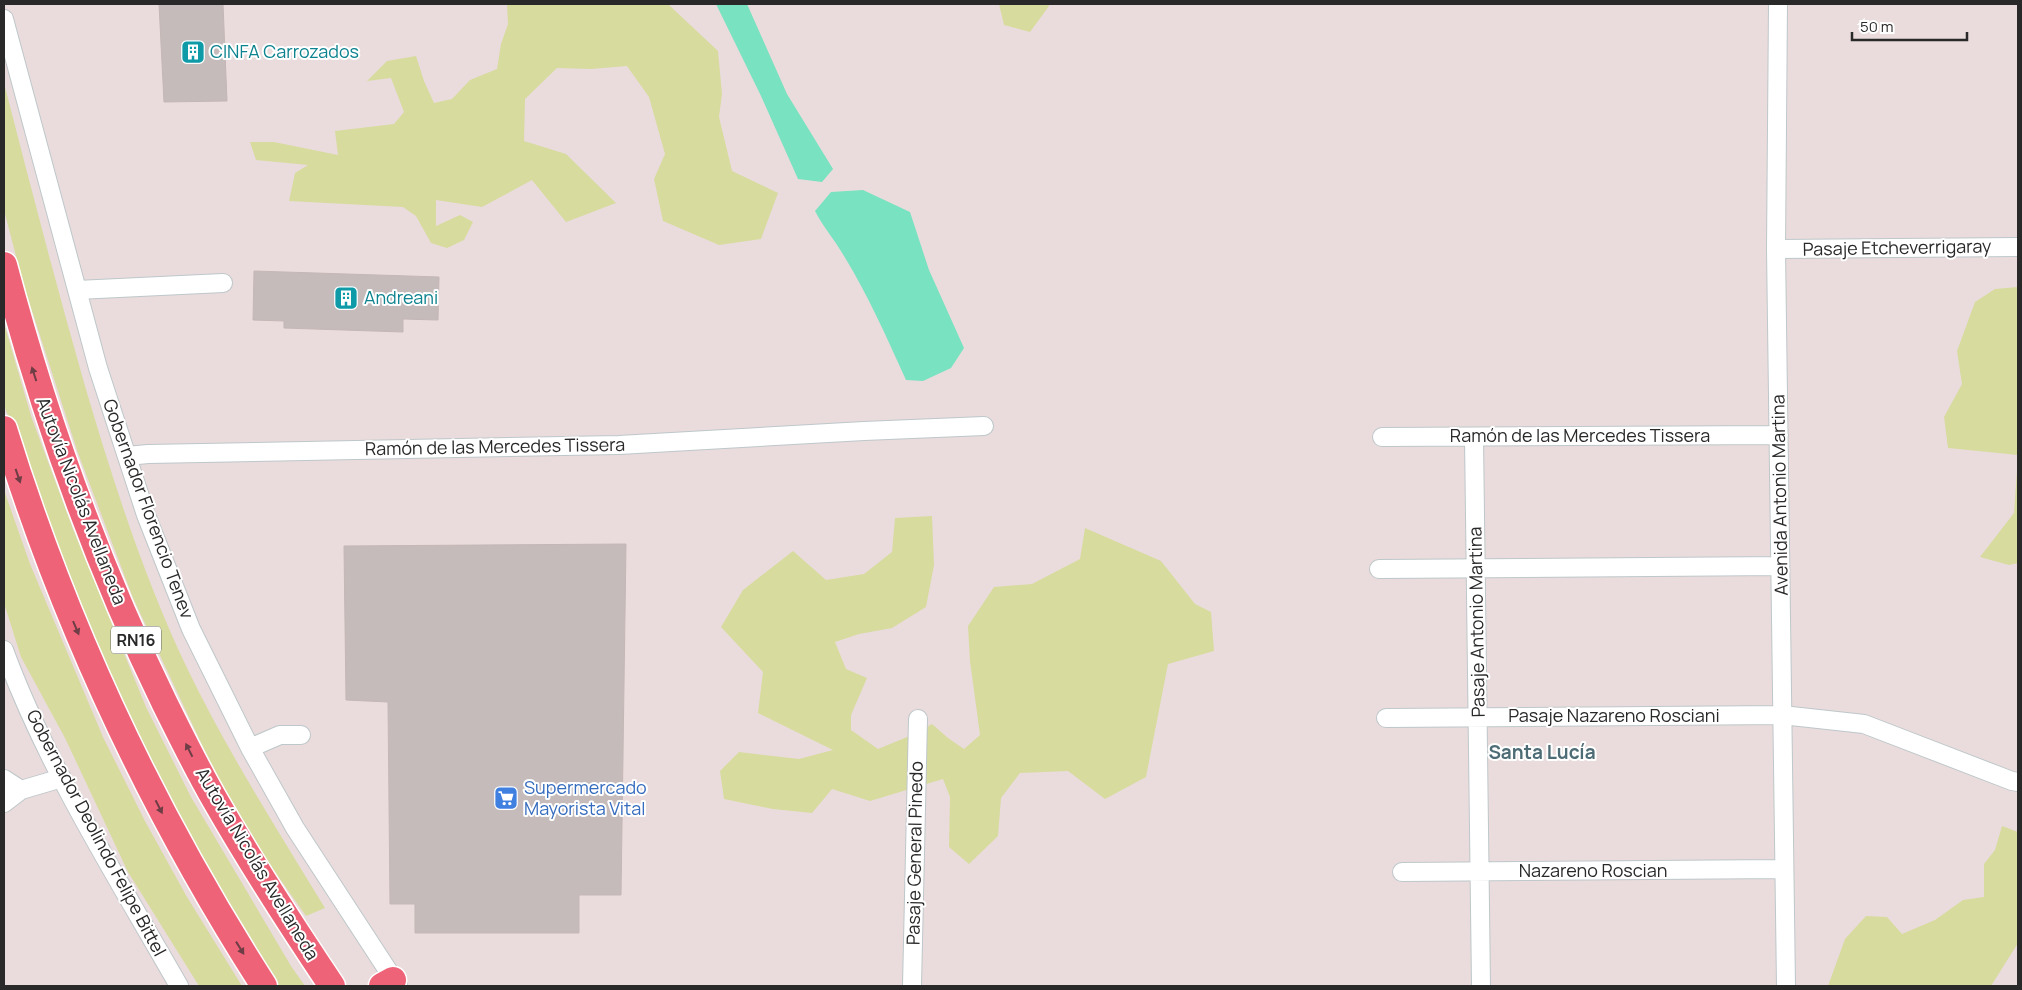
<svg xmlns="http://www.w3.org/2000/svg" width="2022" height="990" viewBox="0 0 2022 990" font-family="Manrope,sans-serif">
<rect width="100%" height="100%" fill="#eadcdc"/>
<path fill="#d7db9e" d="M507 4H668L718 51 722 94 719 117 732 171 778 193 761 239 719 245 663 221 654 179 665 154 649 97 627 66 591 69 557 68 525 99 524 141 566 154 616 203 566 222 532 180 482 207 436 200V226L460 215 473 222 464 240 447 248 431 243 416 216 403 207 289 201 295 173 308 165 256 160 250 142H274L338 155 335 131 394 124 404 112 391 78 367 81 387 61 416 56 424 81 434 103 452 99 470 80 497 69 501 44 508 24Z
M999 4H1048L1049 6 1030 32 1004 25Z
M4 83C30 184 56 285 85 386 113 481 144 578 187 668 227 751 277 829 325 908L306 916 242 825 202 745 133 598 78 453 23 283 4 210Z
M2018 287V455L1948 448 1944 417 1962 384 1957 351 1975 302 1995 289Z
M4 323 31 416 73 529 146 707 191 797 291 966 305 986H275L121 714 4 405Z
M2018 457V563L2009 565 1980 557 2014 513Z
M4 490 30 564 103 737 146 823 187 897 242 986H199L128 872 65 738 21 657 4 603Z
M932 516 934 565 926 607 892 628 859 634 835 642 846 669 867 678 851 715V730L878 749 912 735 932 724 948 738 964 749 980 735 970 661 968 626 994 587 1032 584 1080 559 1085 528 1161 561 1195 604 1211 612 1214 651 1168 664 1146 777 1105 799 1068 771 1020 773 1001 798 998 836 969 864 949 847 950 797 943 779 870 801 832 789 812 813 773 809 724 799 720 771 739 752 799 759 833 750 758 713 763 672 721 627 743 590 793 551 826 580 864 574 892 552 895 518Z
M2002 826 2018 832V943L1991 986H1828L1845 939 1866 916 1887 917 1902 934 1935 920 1963 900 1984 897V864L1995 850Z"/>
<path fill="#79e2c1" d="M716 4H747L787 94 833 169 822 182 798 179 761 96Z
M863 190 910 212 929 270 964 348 951 368 923 381 906 380C887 338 868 295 844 256 835 240 823 227 815 211L831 192Z"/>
<path fill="#c5bbbb" stroke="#c5b7b6" d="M159 4H223L227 101 164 102Z
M254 271 439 277 438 320 403 319V332L284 328V321L253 320Z
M626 544 621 895H579V933H415V904H390L388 702 346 700 344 546Z"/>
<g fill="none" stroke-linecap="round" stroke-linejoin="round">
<g stroke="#bec7ca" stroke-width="20">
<path id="minor" d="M1778 4 1776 249 1786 986
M4 19 98 368 146 515 191 629 250 748 295 828 398 986
M1776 249 2018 247
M77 290 223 283
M1382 437 1779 435
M1474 437 1481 986
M127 456 148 454 619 445 864 431 984 426
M1379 569 1780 566
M4 650C48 769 117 877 179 986
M1386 718 1782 715 1864 724 2012 781 2018 782
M250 748 280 735H301
M4 779 21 790 62 778
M4 803 21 790
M1402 872 1784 869
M912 986 918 719"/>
</g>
<g stroke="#fff" stroke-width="29">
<path id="highway" d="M4 265C44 416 96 563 165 704 181 736 197 769 215 800 251 863 291 925 332 986
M4 429C65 626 153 813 264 986
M382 986 393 980"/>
</g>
<use href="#minor" stroke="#fff" stroke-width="18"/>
<use href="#highway" stroke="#ee6378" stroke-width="26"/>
</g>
<defs><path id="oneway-solid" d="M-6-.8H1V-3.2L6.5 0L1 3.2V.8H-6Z" transform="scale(1.25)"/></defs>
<g fill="#6e3d45">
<use href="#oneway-solid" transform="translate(34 374) rotate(-108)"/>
<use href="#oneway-solid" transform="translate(18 476) rotate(71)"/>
<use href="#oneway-solid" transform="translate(76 628) rotate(67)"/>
<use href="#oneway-solid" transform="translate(189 750) rotate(-117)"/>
<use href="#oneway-solid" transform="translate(159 807) rotate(63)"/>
<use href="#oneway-solid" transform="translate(240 948) rotate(58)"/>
</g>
<defs>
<g id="building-square" transform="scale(1.25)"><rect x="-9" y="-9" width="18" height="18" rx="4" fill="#0f9aa8" stroke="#fff"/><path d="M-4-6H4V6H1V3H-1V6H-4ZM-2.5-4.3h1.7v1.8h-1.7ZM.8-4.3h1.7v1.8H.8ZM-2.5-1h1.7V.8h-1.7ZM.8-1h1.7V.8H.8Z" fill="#fff"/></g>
<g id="supermarket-square" transform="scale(1.25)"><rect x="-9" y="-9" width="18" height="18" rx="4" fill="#3f7fe0" stroke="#fff"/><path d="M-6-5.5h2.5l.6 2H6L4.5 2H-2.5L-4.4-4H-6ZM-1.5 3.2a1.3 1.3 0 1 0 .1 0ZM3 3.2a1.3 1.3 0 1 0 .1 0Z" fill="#fff"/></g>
</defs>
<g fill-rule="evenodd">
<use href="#building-square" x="193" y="52"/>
<use href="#building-square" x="346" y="298"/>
<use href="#supermarket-square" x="506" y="798"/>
</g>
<g text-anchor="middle" stroke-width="4" stroke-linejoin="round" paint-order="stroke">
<rect fill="#fff" stroke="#696969" stroke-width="1" x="111" y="626.5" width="50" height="27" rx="4"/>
<g font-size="16" font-weight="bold" fill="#292929">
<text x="136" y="646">RN16</text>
</g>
<g font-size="18" fill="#0d838f" stroke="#fff" text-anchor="start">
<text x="210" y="58">CINFA Carrozados</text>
<text x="364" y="304">Andreani</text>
</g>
<g font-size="18" fill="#292929" stroke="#fff">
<text transform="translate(1897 248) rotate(-1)" y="6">Pasaje Etcheverrigaray</text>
<text x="1580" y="442">Ramón de las Mercedes Tissera</text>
<text transform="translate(495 447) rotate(-1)" y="6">Ramón de las Mercedes Tissera</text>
<text transform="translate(1780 495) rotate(-91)" y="6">Avenida Antonio Martina</text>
<text transform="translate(81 501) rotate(69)" y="6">Autovía Nicolás Avellaneda</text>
<text transform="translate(148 509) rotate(70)" y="6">Gobernador Florencio Tenev</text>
<text transform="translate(1477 622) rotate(-91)" y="6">Pasaje Antonio Martina</text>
<text x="1614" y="722">Pasaje Nazareno Rosciani</text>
<text transform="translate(96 833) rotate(62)" y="6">Gobernador Deolindo Felipe Bittel</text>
<text transform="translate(915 853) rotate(-89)" y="6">Pasaje General Pinedo</text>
<text transform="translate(257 864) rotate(59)" y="6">Autovía Nicolás Avellaneda</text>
<text x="1593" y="877">Nazareno Roscian</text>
</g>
<g font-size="18" fill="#366cbe" stroke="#fff" text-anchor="start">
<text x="524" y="794">Supermercado<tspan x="524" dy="21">Mayorista Vital</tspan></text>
</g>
<g font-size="19" font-weight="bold" fill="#4e6c75" stroke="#fff">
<text x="1542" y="759">Santa Lucía</text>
</g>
</g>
<rect width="2022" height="990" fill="none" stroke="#292929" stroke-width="10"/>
<path d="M1852 32v8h115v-8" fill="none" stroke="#292929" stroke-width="2.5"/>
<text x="1860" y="32" font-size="15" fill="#292929" stroke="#ffffff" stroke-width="4" paint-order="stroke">50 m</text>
</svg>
